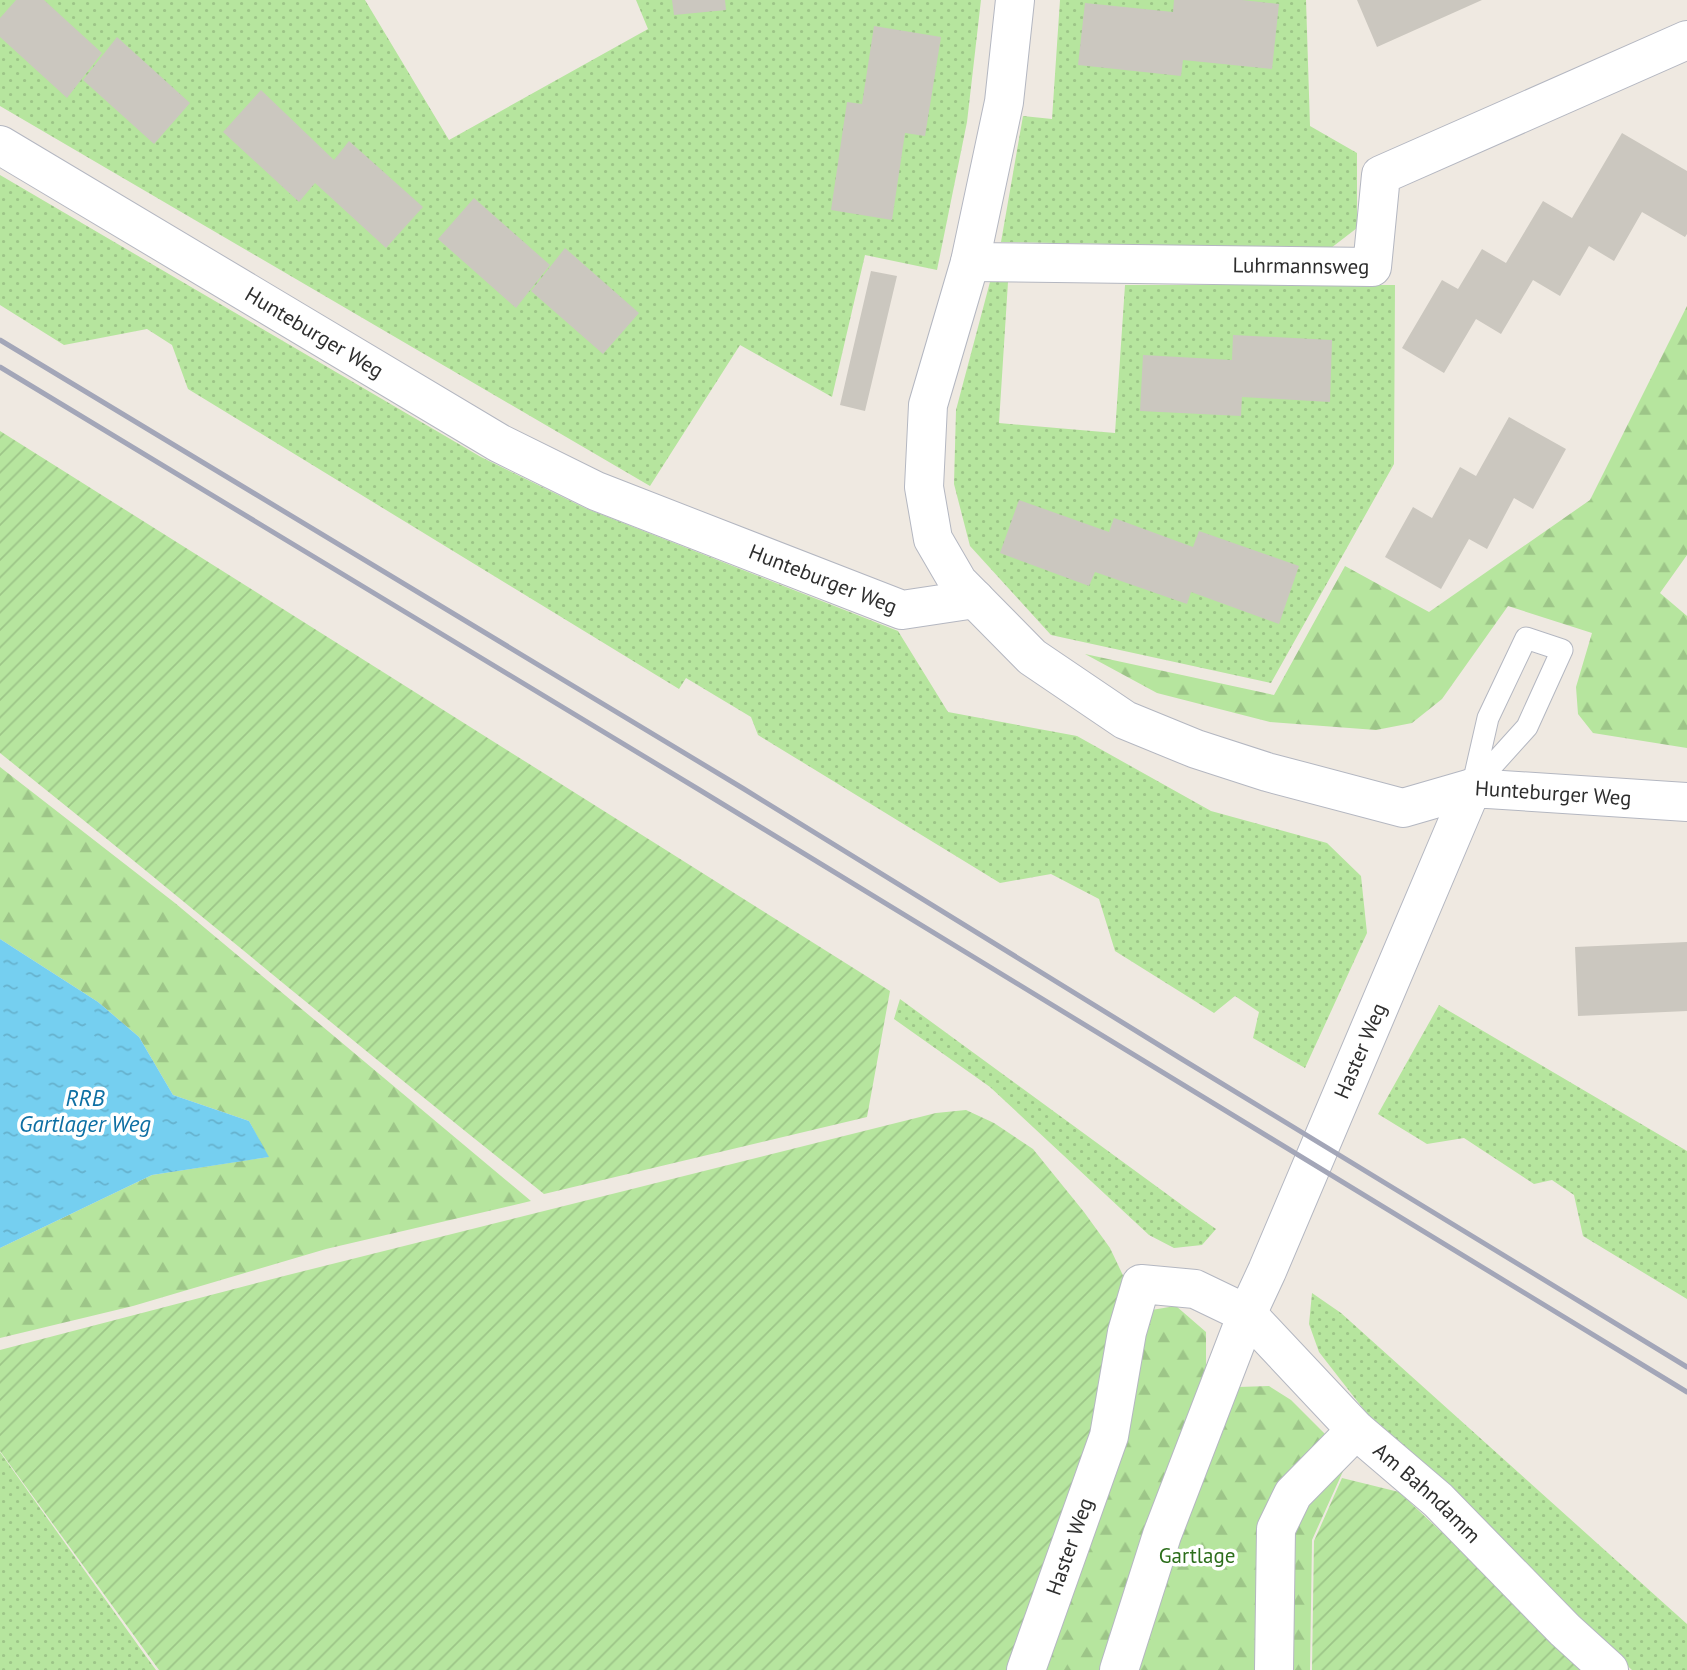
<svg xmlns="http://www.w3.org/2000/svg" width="1687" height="1670" viewBox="0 0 1687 1670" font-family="'PT Sans',sans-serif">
<defs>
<pattern id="grass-dots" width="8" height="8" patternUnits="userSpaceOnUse" patternTransform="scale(1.75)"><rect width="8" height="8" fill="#b6e59e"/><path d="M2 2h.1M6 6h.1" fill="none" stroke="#9dc588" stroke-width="1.8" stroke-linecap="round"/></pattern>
<pattern id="forest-firs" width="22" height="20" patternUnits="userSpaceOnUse" patternTransform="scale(1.75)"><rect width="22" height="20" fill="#b6e59e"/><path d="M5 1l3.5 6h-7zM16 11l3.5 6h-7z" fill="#9dc588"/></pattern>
<pattern id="garden-furrows" width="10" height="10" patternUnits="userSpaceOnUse" patternTransform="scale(1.75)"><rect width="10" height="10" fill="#b6e59e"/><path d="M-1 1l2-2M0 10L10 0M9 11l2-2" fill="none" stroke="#9dc588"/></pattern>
<pattern id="water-ripples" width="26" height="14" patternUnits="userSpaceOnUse" patternTransform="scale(1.75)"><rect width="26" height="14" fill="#75cff0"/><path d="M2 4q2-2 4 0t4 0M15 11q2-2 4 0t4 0" fill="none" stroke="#66b2ce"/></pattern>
</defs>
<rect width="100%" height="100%" fill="#efe9e1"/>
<path fill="url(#grass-dots)" d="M0 0H365L449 140 648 29 636 0H981L967 122 937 270 865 255 832 397 740 345 650 486 0 106Z
M1060 0H1306L1310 126 1357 153V228L1331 248 1001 242 1023 116 1052 119Z
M0 175 481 457 585 508 898 631 948 712 1077 736 1211 811 1327 843 1361 876 1367 933 1305 1068 1253 1038 1259 1012 1235 996 1214 1013 1115 951 1099 899 1051 874 1000 883 758 735 751 717 686 678 679 689 188 389 172 345 147 329 64 345 0 305Z
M990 282H1008L999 423 1115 433 1125 285H1395L1394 464 1271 683 1051 635 970 546 954 484 956 410Z
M900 999 1186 1208 1216 1229 1202 1245 1174 1248 1149 1235 990 1087 894 1019Z
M1439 1005 1687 1151V1299L1583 1236 1574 1195 1552 1180 1534 1184 1464 1138 1427 1144 1378 1114Z
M1312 1293 1341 1313 1687 1624V1670H1632L1577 1620 1368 1415 1319 1352 1309 1324Z
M0 1452 145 1655 156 1670H0Z"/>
<path fill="url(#forest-firs)" d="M1687 306V555L1660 593 1687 616V748L1593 733 1578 714 1576 687 1592 633 1508 606 1442 699 1412 723 1376 730 1270 722 1157 693 1085 654 1274 695 1345 566 1429 612 1590 500Z
M0 767 175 903 531 1201 326 1249 133 1306 0 1338V1248L152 1175 268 1157 249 1121 173 1095 139 1037 98 1002 0 939Z
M1176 1306 1206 1332V1364L1238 1387 1269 1386 1291 1400 1349 1458 1312 1540 1310 1670H1036L1139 1312Z"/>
<path fill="url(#garden-furrows)" d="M0 431 890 991 867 1117 544 1194C361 1049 183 899 0 753Z
M966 1110 994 1123 1033 1149 1084 1212 1110 1248 1128 1286 1089 1460 1012 1670H159L0 1451V1350L288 1275 936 1113Z
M1342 1478 1399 1492 1588 1670H1312L1314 1541Z"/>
<path fill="url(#water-ripples)" d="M0 939 98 1002 139 1037 173 1095 249 1121 269 1157 152 1175 0 1248Z"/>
<path fill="#cbc7bf" d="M16 0H44L102 53 67 98 0 37V18Z
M672 0H725L726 10 674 15Z
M1174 0H1242L1279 4 1272 69 1183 60 1181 76 1078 65 1085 3 1173 12Z
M1357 0H1482L1377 47Z
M874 26 941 37 925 136 905 133 892 220 831 210 847 102 862 104Z
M117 37 190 103 154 144 83 80Z
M261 90 334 160 349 141 423 207 386 248 315 183 299 202 223 132Z
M1622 133 1687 171V234L1685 237 1642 212 1614 261 1589 246 1560 296 1533 280 1501 334 1476 319 1444 373 1402 348 1442 280 1458 289 1482 249 1506 263 1543 201 1572 218Z
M474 198 550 265 516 308 438 239Z
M565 248 639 313 603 354 531 291Z
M871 271 897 276 865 411 840 405Z
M1233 335 1332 340 1330 402 1242 397 1241 416 1140 411 1143 355 1232 360Z
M1509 417 1566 449 1533 509 1514 498 1487 549 1469 539 1441 589 1385 557 1413 507 1432 518 1460 467 1476 476Z
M1019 500 1109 532 1114 518 1193 547 1199 531 1299 566 1279 624 1191 592 1187 604 1095 572 1089 586 1000 553Z
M1687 942V1011L1578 1016 1575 947Z"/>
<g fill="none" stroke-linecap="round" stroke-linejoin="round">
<g stroke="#b4b7c1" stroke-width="23">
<path id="lane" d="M1526 638 1562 650 1527 727 1472 788 1488 718Z"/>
</g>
<g stroke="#b4b7c1" stroke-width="40">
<g id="street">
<path d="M1015 0 1004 102 970 262 928 405 924 487 933 539 958 582 1032 657 1125 720 1196 749 1267 772 1403 808 1472 788"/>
<path id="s1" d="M0 145 499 443 596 491 902 610 975 599"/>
<path id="s2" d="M970 262 1372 267 1381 175 1687 40"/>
<path id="s3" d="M1026 1670 1109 1436 1127 1332 1141 1284 1195 1289 1247 1314 1356 1430 1438 1500 1565 1630 1609 1670"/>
<path d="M1274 1670 1276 1529 1293 1494 1356 1430"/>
</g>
</g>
<g stroke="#b4b7c1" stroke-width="40">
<g id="secondary">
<path id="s4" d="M1119 1670 1162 1535 1247 1314 1267 1271 1472 788 1687 802"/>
</g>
</g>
<use href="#lane" stroke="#fff" stroke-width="21"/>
<use href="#street" stroke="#fff" stroke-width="38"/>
<use href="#secondary" stroke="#fff" stroke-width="38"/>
<path stroke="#a3a6b8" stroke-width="5" d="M0 340 744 789 1180 1058 1687 1367
M0 367 698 789 1687 1392"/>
</g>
<g text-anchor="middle" stroke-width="7" stroke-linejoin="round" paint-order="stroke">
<g font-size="21" fill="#2e2e2e" stroke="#fff">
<text dy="7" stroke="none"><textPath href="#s2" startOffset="331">Luhrmannsweg</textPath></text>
<text dy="7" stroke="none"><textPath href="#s1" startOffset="366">Hunteburger Weg</textPath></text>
<text dy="7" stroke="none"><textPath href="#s1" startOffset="933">Hunteburger Weg</textPath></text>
<text dy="7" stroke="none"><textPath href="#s4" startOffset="1032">Hunteburger Weg</textPath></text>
<text dy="7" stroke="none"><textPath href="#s4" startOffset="665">Haster Weg</textPath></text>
<text dy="7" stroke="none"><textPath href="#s3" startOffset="770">Am Bahndamm</textPath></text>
<text dy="7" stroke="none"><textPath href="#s3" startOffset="131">Haster Weg</textPath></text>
</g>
<g font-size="21" fill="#2c6e1b" stroke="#fff">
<text x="1197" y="1563">Gartlage</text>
</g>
<g font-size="23" font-style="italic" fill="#0d6fa3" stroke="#fff">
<text x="85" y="1106">RRB<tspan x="85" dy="26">Gartlager Weg</tspan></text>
</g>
</g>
</svg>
